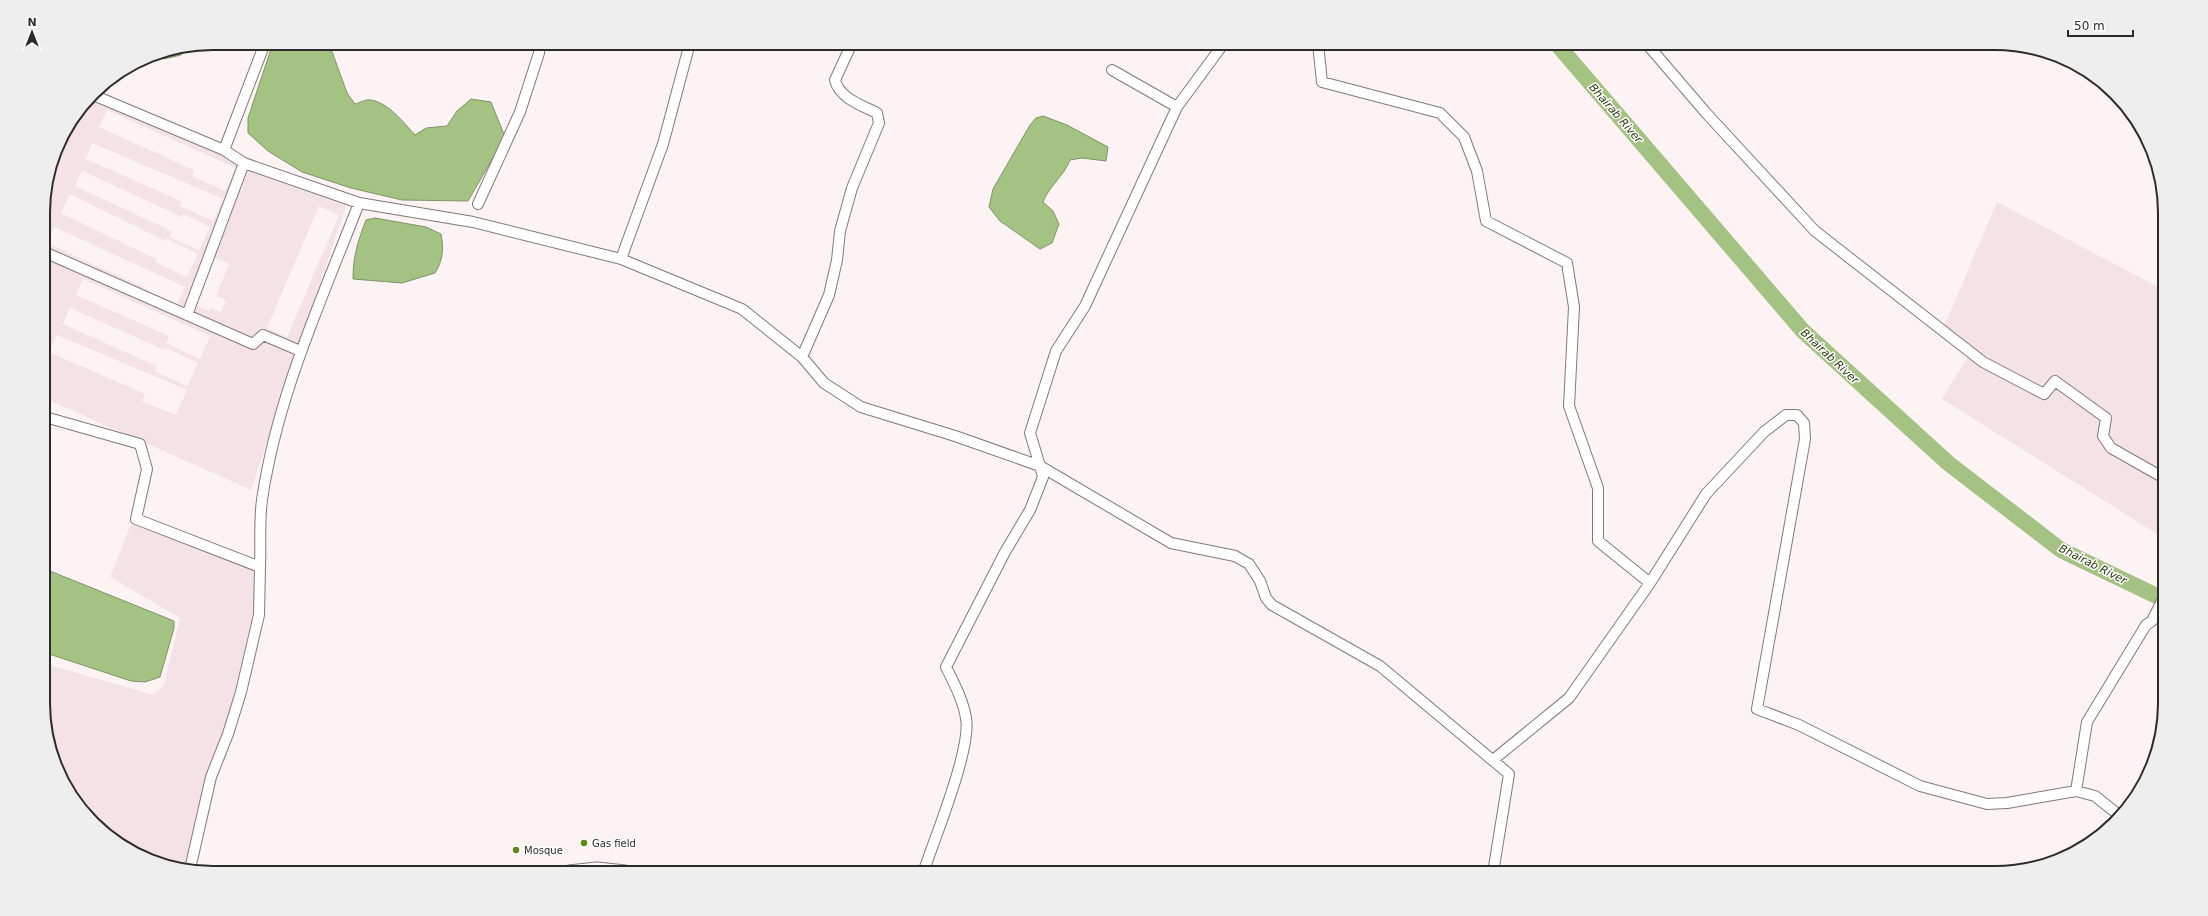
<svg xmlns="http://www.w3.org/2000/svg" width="2208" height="916" viewBox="0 0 2208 916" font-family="'DejaVu Sans',sans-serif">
<rect width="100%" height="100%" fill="#fdf3f5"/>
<path fill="#f4e2e6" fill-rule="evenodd" d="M90 99 346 206 251 490 44 398 43 202 61 138ZM107 110 236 168 225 191 192 176 194 170 99 127ZM92 143 223 199 213 221 180 206 181 201 86 159ZM82 171 182 217 183 214 210 227 199 250 170 237 172 231 75 186ZM70 194 165 241 167 239 198 254 187 277 155 262 156 259 61 213ZM319 206 339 215 287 337 267 328ZM54 227 185 287 175 308 141 292 143 287 47 243ZM213 257 229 264 216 296 226 300 221 312 211 308 209 311 192 304ZM83 279 210 336 200 359 166 343 169 336 76 295ZM70 308 164 350 166 348 198 363 187 386 155 371 157 366 63 324ZM57 335 187 390 176 415 142 401 145 394 49 352Z
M1997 202 2164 290 2165 539 1942 399 1970 353 1943 329Z
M131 524 255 568 254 612 237 687 225 734 197 820 185 868 158 864 118 844 85 815 60 778 46 736V664L154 695 164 685 180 618 110 577Z"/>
<path fill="#a4c281" stroke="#809467" d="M273 43H323L330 46 347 93 355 104C359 103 366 99 370 100 387 101 405 124 415 135L426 128 447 126 457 111 471 99 491 102 505 137 468 201 402 200 351 188 302 172 268 151 248 133V118Z
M185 49 181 55 164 59 158 54Z
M1043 116 1067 125 1108 147 1106 161 1082 158 1070 160C1064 176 1049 186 1043 202L1053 211 1059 224 1052 243 1040 249 1000 221 989 207 993 189 1030 125 1036 118Z
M375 218 426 227 441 234C444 249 443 260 435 273L402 283 353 279C353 256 358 241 366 220Z
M45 569 174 621V628L160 677 145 682 131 681 46 653Z"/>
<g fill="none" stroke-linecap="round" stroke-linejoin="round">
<path stroke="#a4c281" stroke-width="16" d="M1556 43 1803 331 1948 463 2061 550 2165 600"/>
<g stroke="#81797b" stroke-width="12">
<path id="minor" d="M690 43 663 144 621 259 742 309 802 357 824 383 861 407 955 436 1040 466 1043 477 1030 510 1005 552 946 667C954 683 963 700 966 718 972 748 934 840 923 873
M1224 43 1177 107 1085 306 1056 351 1030 433 1040 466 1171 543 1235 556 1249 564 1260 581 1266 598 1272 605 1380 666 1509 774 1493 873
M1318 43 1322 82 1440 113 1464 137 1477 171 1486 221 1567 263 1574 307 1569 406 1598 488V541L1650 583
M1646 43 1707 114 1815 231 1983 362 2044 394 2055 381 2106 418 2103 436 2111 448 2164 478
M1112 70 1177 107
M93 95 224 150 244 163 359 203 473 222 621 259
M224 150 265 43
M478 204 520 112 539 53V43
M44 252 253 344 263 335 298 350
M187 315 244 163
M802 357 829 295 837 260 840 231 852 188 879 123 877 113C863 106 839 98 835 80L852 43
M45 417 140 444 147 469 136 519 260 567 259 615 241 692 228 734 211 777 190 869
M260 567C261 545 259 521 262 500 277 396 322 299 359 203
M1493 760 1569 698 1650 583 1706 494 1764 432 1786 415H1797L1804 423 1805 439 1757 709 1799 725 1920 786 1987 804 2007 803 2076 791 2095 796 2120 816
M2076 791 2087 722 2146 625 2152 621 2165 595"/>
</g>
<g stroke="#81797b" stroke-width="17">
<path id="highway" d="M569 873 597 870 625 873"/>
</g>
<use href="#minor" stroke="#fff" stroke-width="10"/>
<use href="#highway" stroke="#fff" stroke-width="15"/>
</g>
<g fill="#5f8916" stroke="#fff" stroke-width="1.5">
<circle cx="584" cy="843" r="4"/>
<circle cx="516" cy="850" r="4"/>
</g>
<g text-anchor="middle" stroke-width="3" stroke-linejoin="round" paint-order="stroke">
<g font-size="10" fill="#2d2a2a" stroke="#fff" text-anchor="start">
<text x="592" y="847">Gas field</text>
<text x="524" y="854">Mosque</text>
</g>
<g font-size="11" font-style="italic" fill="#293c0c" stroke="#fff">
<text transform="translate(1616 113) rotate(49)" y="4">Bhairab River</text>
<text transform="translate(1830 356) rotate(43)" y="4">Bhairab River</text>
<text transform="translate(2093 564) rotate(27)" y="4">Bhairab River</text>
</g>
</g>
<path d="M0 0H2208V916H0ZM213 50H1995A163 163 0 0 1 2158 213V703A163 163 0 0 1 1995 866H213A163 163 0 0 1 50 703V213A163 163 0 0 1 213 50Z" fill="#eee" fill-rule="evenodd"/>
<path fill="none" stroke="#2d2a2a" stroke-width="2" d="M213 50H1995A163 163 0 0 1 2158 213V703A163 163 0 0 1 1995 866H213A163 163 0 0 1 50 703V213A163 163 0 0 1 213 50Z"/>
<g transform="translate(32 32)" stroke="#ffffff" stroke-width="3" paint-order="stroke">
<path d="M0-3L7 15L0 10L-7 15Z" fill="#2d2a2a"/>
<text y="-6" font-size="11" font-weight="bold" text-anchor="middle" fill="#2d2a2a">N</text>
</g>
<path d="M2068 30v6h65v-6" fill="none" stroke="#2d2a2a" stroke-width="2"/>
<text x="2074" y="30" font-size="12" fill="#2d2a2a" stroke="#ffffff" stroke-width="3" paint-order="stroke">50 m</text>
</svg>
